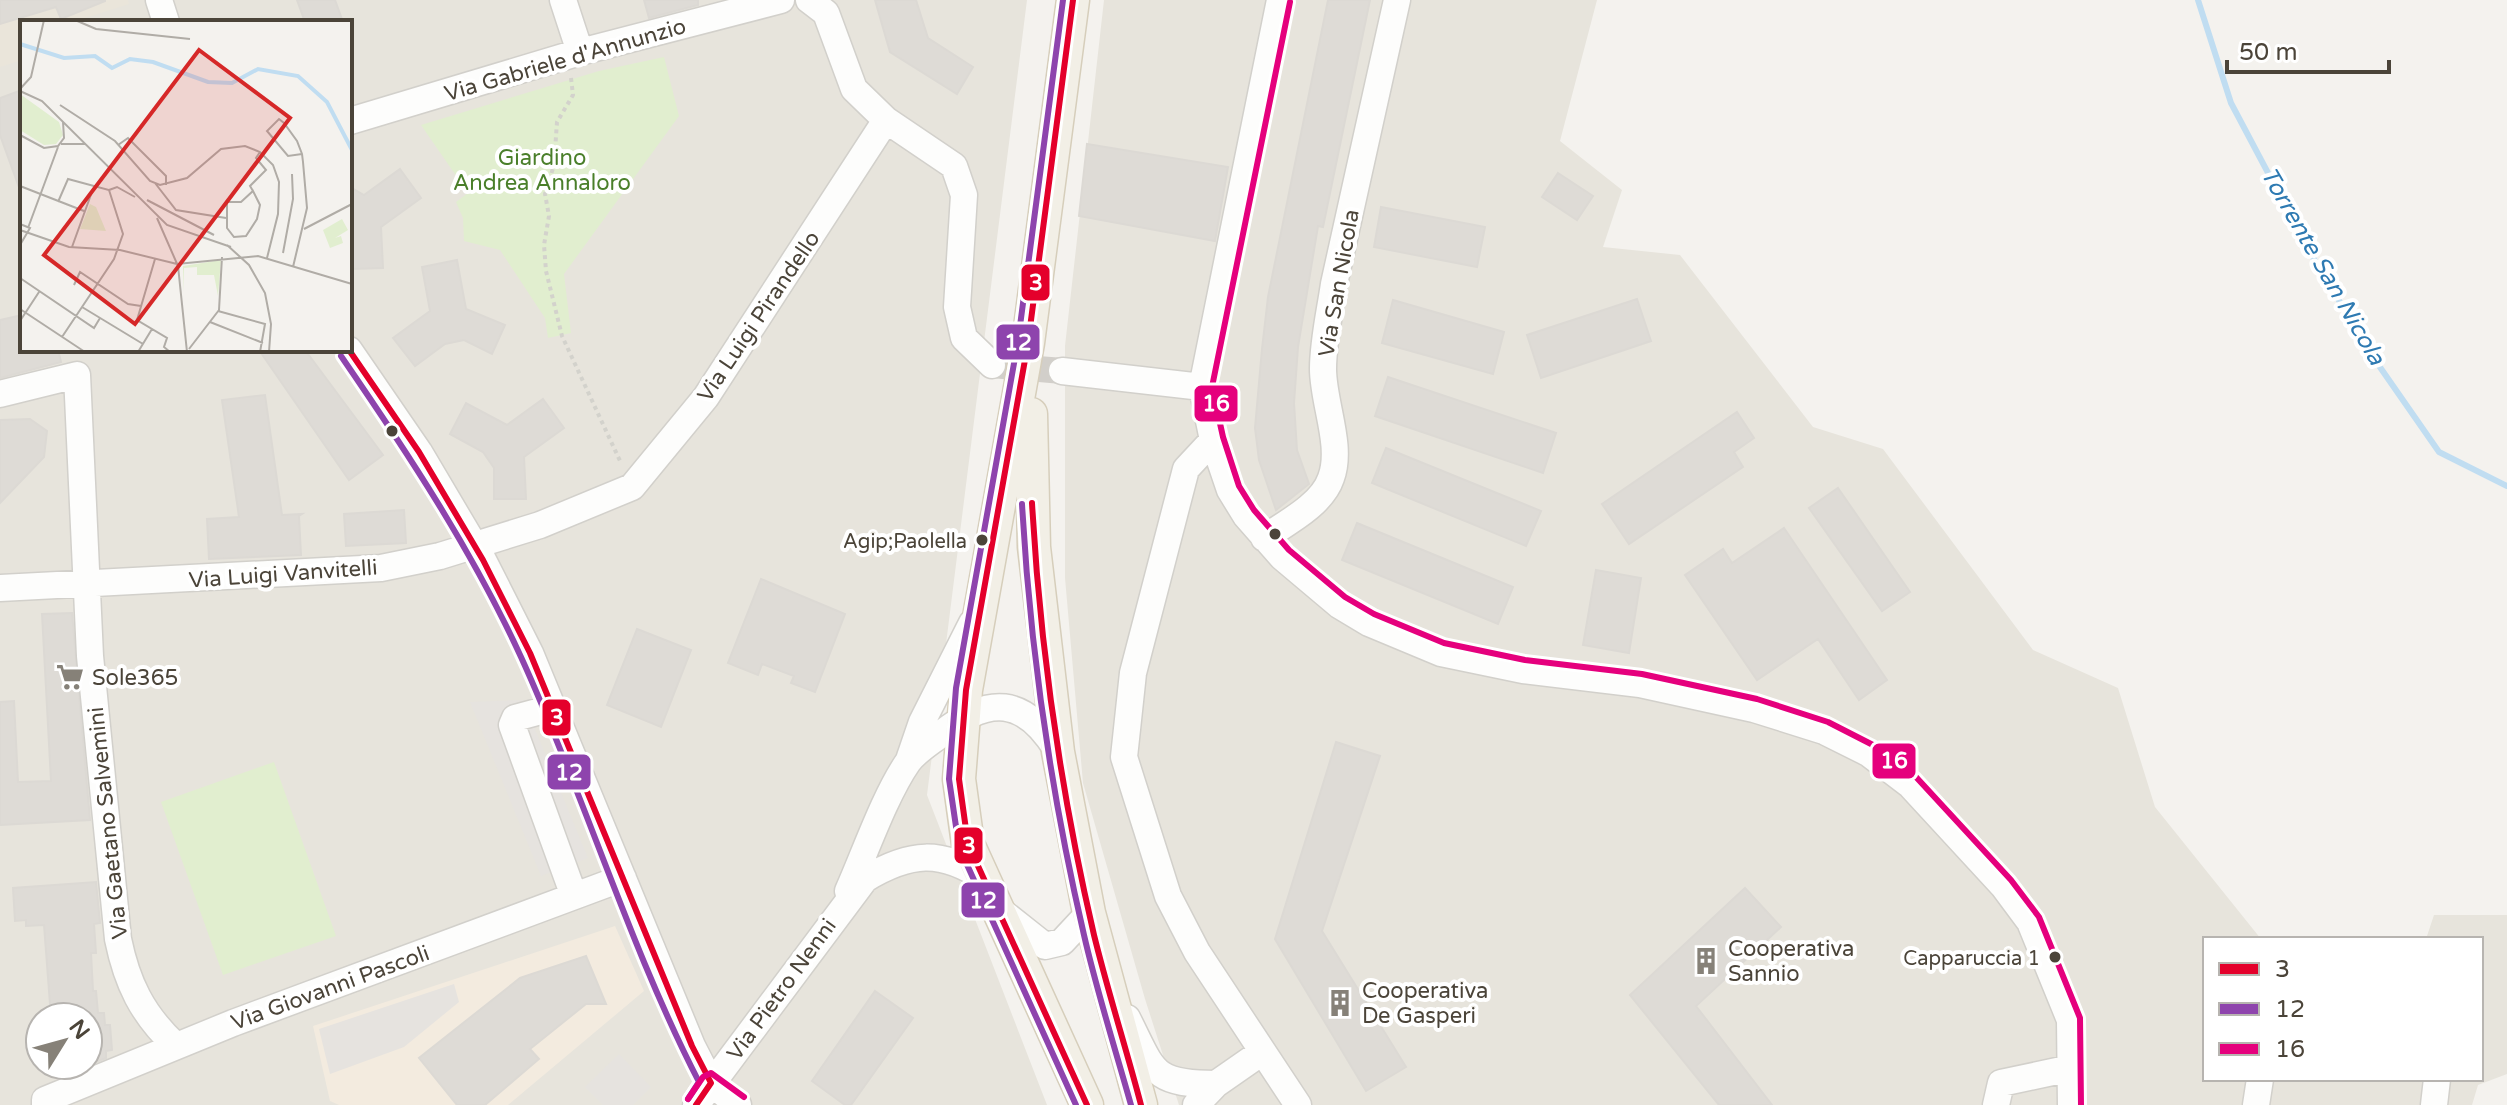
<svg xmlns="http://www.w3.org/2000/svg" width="2507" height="1105" viewBox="0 0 2507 1105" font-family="'Varela Round',sans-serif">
<rect width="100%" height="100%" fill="#f4f2ee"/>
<path fill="#e7e4dc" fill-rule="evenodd" d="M0 0H1027L927 795 1047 1105H0ZM22 22H350V350H22ZM40 1017H88V1065H40Z
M1104 0H1597L1560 141 1622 190 1603 247 1680 255 1813 427 1883 449 2033 650 2118 688 2155 807 2261 939H2205V1079H2481V939H2426L2434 915H2507V1074L2478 1085 2472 1105H1179L1145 999 1083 783 1065 578V346Z"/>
<path fill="#f3ebdf" d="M615 926 644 991 508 1105H339L330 1101 313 1026Z"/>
<path fill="#eae5da" d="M0 0H128L129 4 72 22H22V60L0 67Z"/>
<path fill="#e1eecf" d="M664 57 679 116 564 274 571 333 548 338 545 318 500 250 464 241 463 218 456 202 468 193 421 125 599 71Z
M274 762 336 936 223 975 161 802Z"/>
<path fill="#e6e3df" d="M523 700 588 858 541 876 470 702Z
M454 984 459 1002 404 1047 330 1074 319 1029Z
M619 1054 651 1087 633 1105H603L585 1087Z"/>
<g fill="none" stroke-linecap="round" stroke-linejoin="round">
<path stroke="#c0ddf1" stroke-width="6" d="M2198 0 2231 103 2312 256 2375 360 2439 452 2507 486"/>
</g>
<path fill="#dedbd6" stroke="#dcd9d4" stroke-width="2" d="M0 0H105V1L61 19 56 7 0 24Z
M297 0H335L343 22H305Z
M644 0H698V5L649 18Z
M875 0H916L928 38 973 67 957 94 890 52Z
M1328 0H1370L1323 227 1318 226 1298 347 1294 403 1297 450 1309 484 1276 510 1259 460 1255 428 1262 349 1268 297Z
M22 90V189L20 190 0 135V98Z
M1087 144 1228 167 1215 241 1079 216Z
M400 169 421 198 381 227 383 268 352 269 350 187 364 195Z
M1558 173 1593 196 1577 220 1542 197Z
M1381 207 1485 227 1477 267 1374 247Z
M457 260 466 309 505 325 492 354 464 340 445 344 415 366 393 338 430 311 422 267Z
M1637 299 1651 341 1541 378 1527 335Z
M1393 300 1504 332 1493 374 1382 343Z
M22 315V350H58L61 362 0 378V320Z
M259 350H305L383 455 349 480Z
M1388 377 1556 433 1543 473 1375 416Z
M265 395 282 515 302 514 299 516 301 555 209 559 207 519 239 517 222 400Z
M543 399 564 428 524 457 526 499H494V468L483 452 450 434 466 403 507 425Z
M1737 412 1754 438 1734 452 1743 467 1629 544 1602 504Z
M30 419 47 431 44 457 0 503V420Z
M1386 448 1541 511 1526 546 1372 483Z
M1838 488 1910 592 1882 611 1809 508Z
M404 510 406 543 346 546 344 514Z
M1357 523 1513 587 1498 624 1342 560Z
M1784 528 1887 680 1859 700 1818 639 1757 680 1685 575 1723 549 1732 563Z
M1596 570 1641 578 1629 653 1583 645Z
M761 579 845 614 815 692 791 683 794 676 762 664 758 675 728 663Z
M72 613 90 820 0 825V702L14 701 18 782 51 781 42 614Z
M637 629 691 650 661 727 607 705Z
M1336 742 1380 756 1322 931 1406 1067 1366 1091 1275 939Z
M96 882 100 923 94 924 96 953H91L93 991H96L98 1013H104L105 1025H110L112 1050 106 1051V1058L88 1065V1017H51L44 925 26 926V920L15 921 13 888Z
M1745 888 1781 927 1696 1006 1772 1105H1719L1630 995Z
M586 956 606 1004H586L530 1049 539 1059 485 1105H457L419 1058 520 978Z
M875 991 913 1018 851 1105H845L812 1081Z"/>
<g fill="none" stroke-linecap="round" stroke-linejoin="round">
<path stroke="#d2cfca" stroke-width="26" stroke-dasharray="26 13" stroke-linecap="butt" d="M992 365 1062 371"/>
<g stroke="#d2d0cb" stroke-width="29">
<path id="minor" d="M159 0 166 22
M563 0 580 52
M1280 0 1202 387 1213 440 1230 490 1246 516 1282 557 1339 605 1369 623 1441 653 1523 670 1640 684 1754 709 1824 731 1868 753 1910 785 2004 887 2030 922 2070 1020 2071 1105
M886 120 954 166 964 195 957 307 964 338 992 365
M350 121 580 52 781 0
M349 350 419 452 483 560 530 653 692 1046 711 1083 738 1105
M1062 371 1202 387
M0 394 77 375 90 656 118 939C127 983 142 1014 175 1045
M1213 440 1186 469 1133 673 1124 757 1168 896 1197 952 1298 1105
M1264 538C1286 523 1322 505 1331 478 1343 446 1323 403 1323 369 1323 341 1330 312 1334 284L1397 0
M0 588 381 568 440 556 540 525 632 487 706 397 886 120 854 89 826 13 809 0
M552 708 515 718 512 725 574 896
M909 760 922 722 972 623
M848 891C865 853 885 795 908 762 916 751 931 742 941 734 989 695 1024 697 1057 750
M1002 912 1045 946 1062 942 1089 913
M1127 1018C1154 1071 1151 1084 1216 1084
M45 1105V1100L233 1023 623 878
M696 1105 865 879C910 852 941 849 985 879
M1196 1105 1216 1084 1262 1052
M1996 1105 2001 1083 2071 1068
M2256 1105 2260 1079
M2434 1105 2437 1079"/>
</g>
<g stroke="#d6cebb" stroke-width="35">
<path id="major" d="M1073 0 1028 343 966 690 959 779 968 844 1087 1105
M1031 414 1034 547 1058 752 1089 913 1141 1105"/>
</g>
<path stroke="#d3d2cc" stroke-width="4" stroke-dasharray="4 4" stroke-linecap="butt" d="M571 78 573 95 557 122 554 165 545 194 549 216 544 245 546 271 562 336 621 463"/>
<use href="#minor" stroke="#fdfdfc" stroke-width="26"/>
<use href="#major" stroke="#f2efe6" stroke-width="32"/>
<g stroke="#fff" stroke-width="12">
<path id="bus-1" d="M1073 0 1028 343 966 690 959 779 968 844 1087 1105
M349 350 419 452 483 560 530 653 692 1046 711 1083 696 1105
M1032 503C1040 648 1061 793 1094 935 1108 992 1126 1048 1141 1105"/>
</g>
<g stroke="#fff" stroke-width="12">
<path id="bus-2" d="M1063 0 1018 341 956 688 949 779 959 847 1076 1105
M341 356C407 452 472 550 521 657 585 797 629 946 699 1082L688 1099
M1022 504C1030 649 1051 793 1084 935 1097 992 1115 1048 1131 1105"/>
</g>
<g stroke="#fff" stroke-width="12">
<path id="bus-3" d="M1290 2 1212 387 1223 437 1239 486 1254 510 1289 550 1345 597 1374 614 1444 643 1525 660 1642 674 1757 699 1828 722 1873 745 1916 777 2011 880 2039 917 2080 1018 2081 1105
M688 1099 703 1077 711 1073 744 1097"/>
</g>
<use href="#bus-1" stroke="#e4002b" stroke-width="6"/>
<use href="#bus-2" stroke="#8e44ad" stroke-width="6"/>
<use href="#bus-3" stroke="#e5007d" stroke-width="6"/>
</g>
<defs>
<g id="supermarket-bare" transform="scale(2.16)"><path d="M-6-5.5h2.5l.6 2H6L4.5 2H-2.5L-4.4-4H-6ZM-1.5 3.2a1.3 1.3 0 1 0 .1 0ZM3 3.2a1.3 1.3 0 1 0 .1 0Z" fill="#868178" stroke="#fff" stroke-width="2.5" paint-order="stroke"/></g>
<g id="building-bare" transform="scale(2.16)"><path d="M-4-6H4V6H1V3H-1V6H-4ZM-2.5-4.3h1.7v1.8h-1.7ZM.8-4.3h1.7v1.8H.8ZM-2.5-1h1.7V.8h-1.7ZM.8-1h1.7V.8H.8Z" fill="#868178" stroke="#fff" stroke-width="2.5" paint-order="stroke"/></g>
</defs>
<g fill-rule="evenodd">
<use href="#supermarket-bare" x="70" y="677"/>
<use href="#building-bare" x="1706" y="961"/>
<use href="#building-bare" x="1340" y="1003"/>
</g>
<g fill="#4b4439" stroke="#fff" stroke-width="3">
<circle cx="392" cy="431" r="7"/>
<circle cx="1275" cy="534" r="7"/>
<circle cx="982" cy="540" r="7"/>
<circle cx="2055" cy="957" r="7"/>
</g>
<g text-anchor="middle" stroke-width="8" stroke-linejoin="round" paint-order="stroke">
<g font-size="20" fill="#4b4439" stroke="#fff" text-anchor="end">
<text x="967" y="548">Agip;Paolella</text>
<text x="2040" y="965">Capparuccia 1</text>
</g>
<g font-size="22" fill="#4b4439" stroke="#fff">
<text transform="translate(565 59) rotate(-16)" y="8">Via Gabriele d'Annunzio</text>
<text transform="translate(1338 283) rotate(-80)" y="8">Via San Nicola</text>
<text transform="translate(758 316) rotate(-56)" y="8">Via Luigi Pirandello</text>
<text transform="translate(283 573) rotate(-4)" y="8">Via Luigi Vanvitelli</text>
<text transform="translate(107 823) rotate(-96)" y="8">Via Gaetano Salvemini</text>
<text transform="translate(330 987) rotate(-20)" y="8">Via Giovanni Pascoli</text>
<text transform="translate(781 989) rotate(-54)" y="8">Via Pietro Nenni</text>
</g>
<g font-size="22" fill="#4a7f2a" stroke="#fff">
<text x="542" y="165">Giardino<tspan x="542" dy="25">Andrea Annaloro</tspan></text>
</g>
<g font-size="22" fill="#4b4439" stroke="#fff" text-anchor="start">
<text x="92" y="685">Sole365</text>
<text x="1728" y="956">Cooperativa<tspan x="1728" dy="25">Sannio</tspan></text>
<text x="1362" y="998">Cooperativa<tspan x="1362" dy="25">De Gasperi</tspan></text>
</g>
<g font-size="24" font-style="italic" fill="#2e7ab2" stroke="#fff">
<text transform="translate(2323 266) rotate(60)" y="8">Torrente San Nicola</text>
</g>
</g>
<g transform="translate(20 20)">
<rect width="332" height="332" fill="#f4f2ee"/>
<path d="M0 74 39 102 43 115 36 124 24 125 0 110ZM70 184 76 187 86 211 60 209ZM322 199 328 210 315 218 321 216 323 223 310 228 303 210ZM201 240 198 276 194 255H177V247L164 248 163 272V246Z" fill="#e1eecf"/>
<path fill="none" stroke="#c0ddf1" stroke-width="4" d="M0 24 44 38 75 36 92 48 110 39 133 42 188 62 212 63 238 49 278 56 307 82 332 130"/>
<path fill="none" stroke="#b0aca6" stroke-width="2" d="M55 0 76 9 170 19M0 69 11 57 24 0M0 71 22 81 147 205 211 227M40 85 95 121 130 161 140 165 167 158 201 129 225 126 240 132 253 145 259 162 258 194 247 238M0 115 24 128 38 126 44 118 43 102M41 124H66M98 125 108 118 146 156V165M135 163 156 190 206 198M0 166 64 191M89 170 97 167 115 177M233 171 240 185 237 199 226 216 214 217 207 208V182H221ZM233 171 230 166 246 150 236 138 240 132M127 180 194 215M38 182 48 159 89 170 103 214 94 239 42 317M137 198 158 246 167 332M0 204 10 208 0 225M8 208 38 127M284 209 332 184M0 210 49 227 100 230 157 244 238 236 332 264M207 225 229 245 245 273 251 304 249 332M52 227 73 169M263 233 273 179 272 154M135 239 117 300 147 318 144 327 150 332M273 247 287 188 283 142 282 134 277 121 264 103 259 99 247 111 268 136 282 134M0 258 74 308 80 298M54 265 60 252 108 284 121 286M62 287 123 324M0 289 65 332M198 291 245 304 240 332M0 301 19 272M190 302 243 323M169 329 199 290 202 237M118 332 132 309"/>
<path fill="#d62828" fill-opacity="0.15" stroke="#d62828" stroke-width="4" d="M179 30 270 98 115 304 24 235Z"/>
<rect width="332" height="332" fill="none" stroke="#4b4439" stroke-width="4"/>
</g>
<g stroke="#fff" stroke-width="3">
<rect x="1020" y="263" width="31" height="39" rx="8" fill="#e4002b"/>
<rect x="995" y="323" width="46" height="38" rx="8" fill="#8e44ad"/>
<rect x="1193" y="384" width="46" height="39" rx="8" fill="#e5007d"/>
<rect x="541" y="698" width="31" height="39" rx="8" fill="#e4002b"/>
<rect x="1871" y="742" width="46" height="38" rx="8" fill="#e5007d"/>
<rect x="546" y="753" width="46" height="38" rx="8" fill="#8e44ad"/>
<rect x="953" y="826" width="31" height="39" rx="8" fill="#e4002b"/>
<rect x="960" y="881" width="46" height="38" rx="8" fill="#8e44ad"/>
</g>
<g font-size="22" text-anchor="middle" font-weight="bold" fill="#fff">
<text x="1036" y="290">3</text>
<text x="1018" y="350">12</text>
<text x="1216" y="411">16</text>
<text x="557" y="725">3</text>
<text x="1894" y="768">16</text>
<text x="569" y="780">12</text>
<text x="969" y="853">3</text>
<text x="983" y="908">12</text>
</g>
<rect x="2203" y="937" width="280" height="144" fill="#ffffff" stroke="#b7b4b0" stroke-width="2"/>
<rect x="2219" y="963" width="40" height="12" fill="#e4002b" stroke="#b7b4b0" stroke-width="2"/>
<text x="2275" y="977" font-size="24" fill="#4b4439">3</text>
<rect x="2219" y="1003" width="40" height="12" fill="#8e44ad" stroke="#b7b4b0" stroke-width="2"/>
<text x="2275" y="1017" font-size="24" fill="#4b4439">12</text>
<rect x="2219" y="1043" width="40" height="12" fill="#e5007d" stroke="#b7b4b0" stroke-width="2"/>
<text x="2275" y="1057" font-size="24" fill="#4b4439">16</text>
<g transform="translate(64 1041) rotate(53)"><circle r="38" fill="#ffffff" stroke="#b7b4b0" stroke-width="2"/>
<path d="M0-6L14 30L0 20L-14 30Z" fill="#868178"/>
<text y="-12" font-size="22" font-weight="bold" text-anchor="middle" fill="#4b4439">N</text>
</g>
<path d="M2227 60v12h162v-12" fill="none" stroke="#4b4439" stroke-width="4"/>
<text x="2239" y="60" font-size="24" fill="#4b4439" stroke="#ffffff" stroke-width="6" paint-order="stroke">50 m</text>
</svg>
